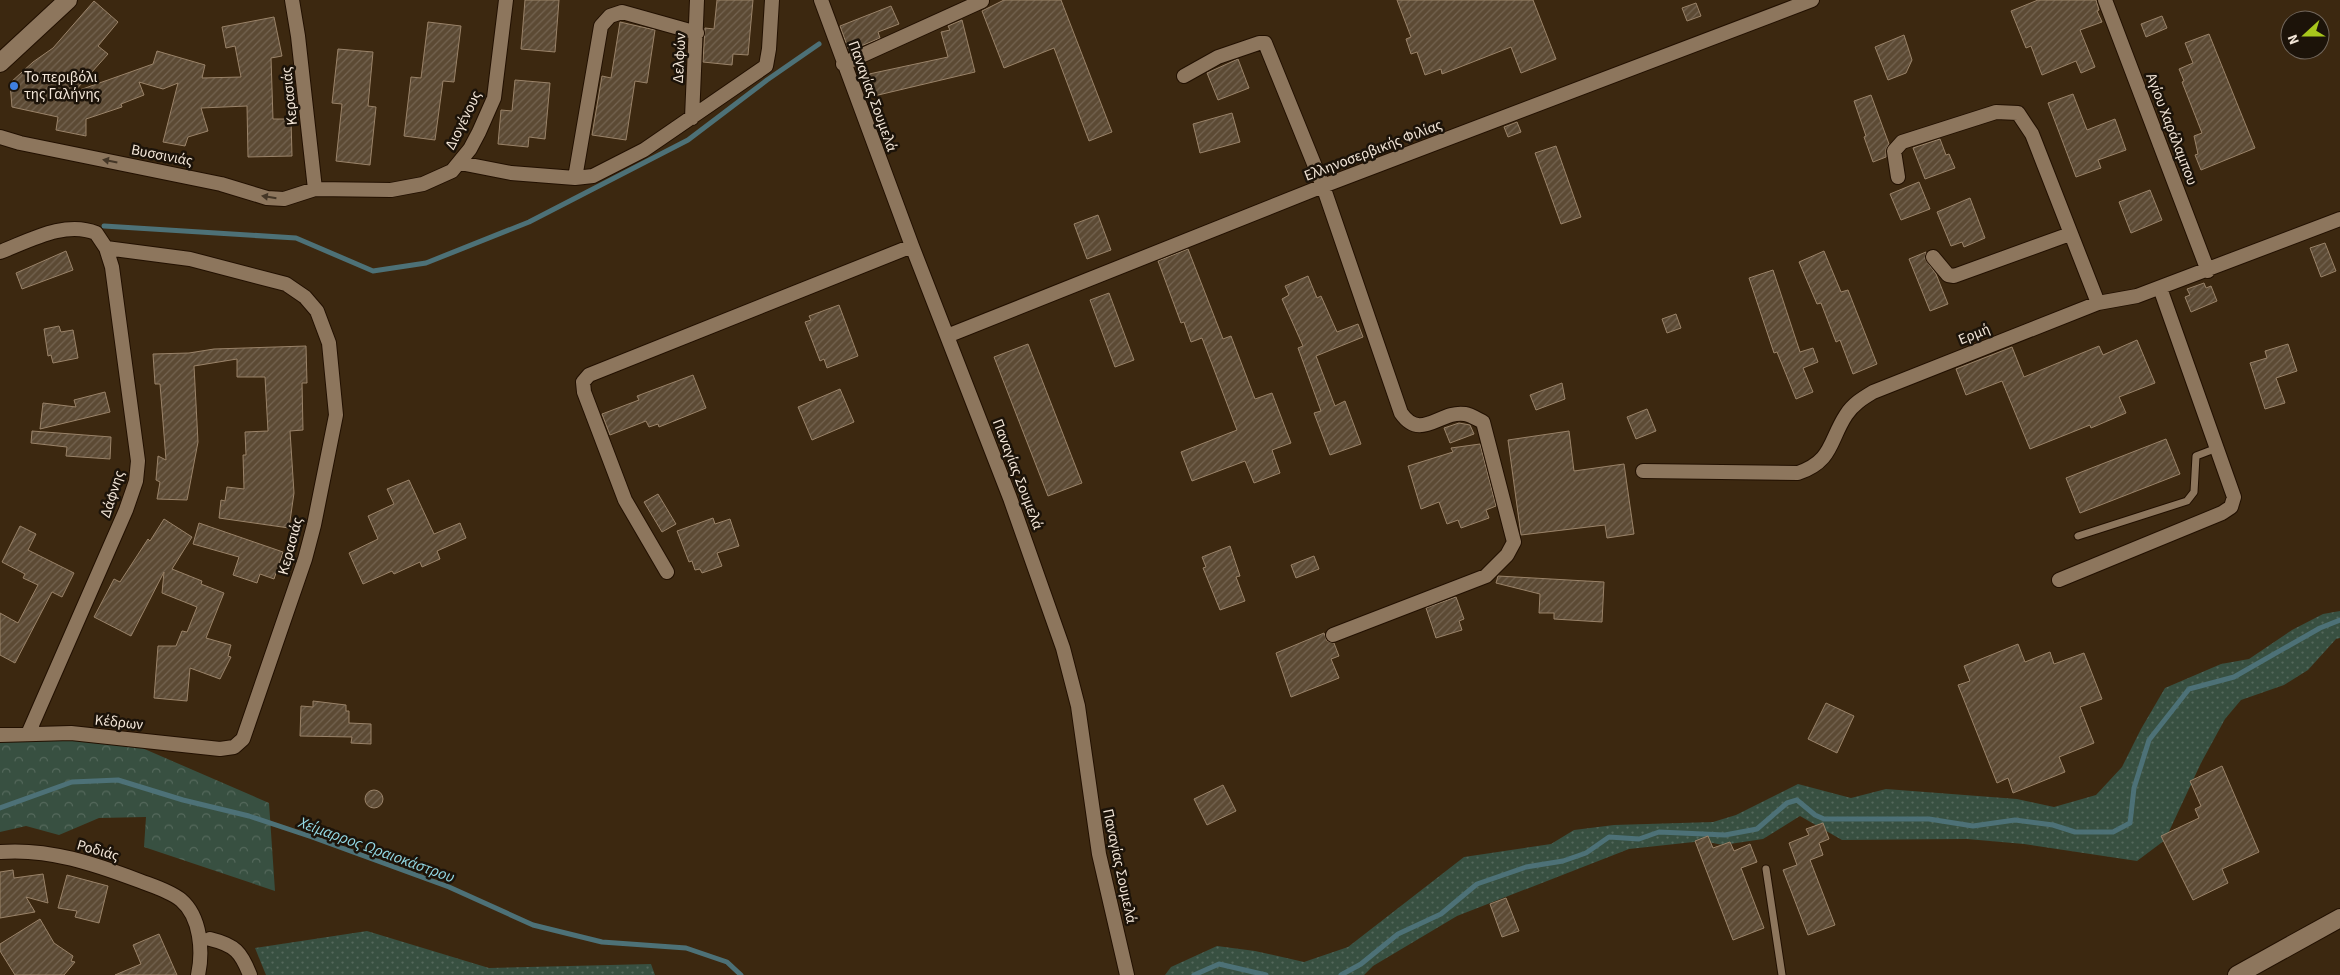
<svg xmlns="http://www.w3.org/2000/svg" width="2340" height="975" viewBox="0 0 2340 975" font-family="'Source Sans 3',sans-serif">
<defs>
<pattern id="grass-dots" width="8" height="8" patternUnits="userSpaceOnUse" patternTransform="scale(1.25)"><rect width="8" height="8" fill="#385041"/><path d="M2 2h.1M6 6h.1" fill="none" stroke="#55695c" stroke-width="1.8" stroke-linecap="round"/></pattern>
<pattern id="forest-crowns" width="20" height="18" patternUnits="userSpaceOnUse" patternTransform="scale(1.25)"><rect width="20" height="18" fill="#385041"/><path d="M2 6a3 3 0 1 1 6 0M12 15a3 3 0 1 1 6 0" fill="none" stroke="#55695c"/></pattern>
<pattern id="building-hatch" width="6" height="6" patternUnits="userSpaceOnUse" patternTransform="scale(1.25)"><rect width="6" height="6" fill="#5c4a34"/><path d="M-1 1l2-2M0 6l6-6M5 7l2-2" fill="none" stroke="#746451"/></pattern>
</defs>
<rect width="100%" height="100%" fill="#3c2810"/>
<path fill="url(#grass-dots)" d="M2340 611V638L2336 639 2308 670 2284 685 2241 700 2225 719 2201 763 2165 840 2137 861 2024 844 1967 839 1842 840 1800 816 1763 839 1723 845 1703 841 1629 849 1457 916 1373 966 1364 975H1165L1171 967 1217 946 1255 951 1304 962 1348 947 1464 857 1551 844 1574 830 1614 825 1713 822 1736 815 1798 784 1851 798 1886 789 2017 799 2054 807 2096 795 2122 767 2141 729 2165 688 2221 664 2249 659 2292 630 2323 614Z
M367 931 489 968 651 964 655 975H266L255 948Z"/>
<path fill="url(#forest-crowns)" d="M0 732 133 744 269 803 275 891 144 847 146 817 99 818 59 835 26 826 0 832Z"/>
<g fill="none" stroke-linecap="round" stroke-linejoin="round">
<path stroke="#4d7177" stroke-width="5" d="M104 226 296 238 373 271 426 263 529 222 688 140 767 80 819 44
M0 808 72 782 118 780 183 800 249 816 312 837 449 887 533 925 602 942 686 948 727 962 741 975
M1194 975 1219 964 1266 975
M1341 975 1361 964 1398 934 1441 914 1477 884 1526 867 1563 861 1586 853 1609 837 1639 839 1659 832 1725 835 1757 829 1787 803 1797 800 1815 815 1824 819H1929L1973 826 2015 820 2053 825 2075 832H2113L2130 823 2134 788 2149 740 2189 689 2234 677 2320 628 2340 620"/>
</g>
<path fill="url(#building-hatch)" stroke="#9a8369" d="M525 0H559L555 52 521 49Z
M717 0H753L748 55 733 54 732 65 703 62 705 28 714 29Z
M1004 0H1061L1112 132 1089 141 1054 48 1004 68 982 11Z
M1397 0H1533L1556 59 1521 73 1511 47 1442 74 1441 69 1425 75 1417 52 1411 54 1406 39 1411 37Z
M2038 0H2096L2099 10 2097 11 2102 22 2080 30 2095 67 2081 73 2076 61 2042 75 2031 46 2026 48 2011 11Z
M94 1 118 22 98 46 108 54 74 92 153 64 157 51 205 65 202 78 241 77 235 46 226 48 222 27 274 17 282 56 271 58 273 119H291L292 156 248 157 247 106 201 108 208 131 188 137 185 146 163 142 178 83 163 89 139 82 144 95 121 104 122 107 86 119V136L56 130 58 117 12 107 10 83 33 62 53 48Z
M1696 3 1701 16 1687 21 1682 8Z
M891 6 899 24 878 32 880 38 849 51 840 26Z
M2162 16 2167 28 2146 37 2141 24Z
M962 20 975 72 874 96 869 74 948 57 941 32 950 30 948 26Z
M428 22 461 26 454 82 443 81 435 140 404 136 411 77 421 78Z
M620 22 655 30 647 83 635 81 626 140 592 135 602 76 611 78Z
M2209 34 2255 148 2201 170 2195 155 2198 154 2194 136 2202 133 2182 82 2184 81 2179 69 2193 63 2185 43Z
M1904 35 1912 60 1906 73 1888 80 1875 47Z
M338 49 373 52 368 106 376 107 370 165 336 161 342 104 332 103Z
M1238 59 1249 88 1218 100 1207 73Z
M515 80 550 83 545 139 529 137 528 147 498 144 501 110 512 111Z
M2073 94 2087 130 2115 119 2126 150 2098 160 2101 168 2076 177 2048 103Z
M1871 95 1889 144 1886 149V157L1873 162 1864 137 1866 136 1854 101Z
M1232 113 1240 142 1200 153 1193 124Z
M1517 122 1521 132 1508 137 1504 127Z
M1940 139 1946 155 1949 154 1955 168 1925 179 1913 148Z
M1556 146 1581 217 1561 224 1535 153Z
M1919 182 1930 209 1901 220 1890 194Z
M2150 190 2162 220 2131 233 2119 202Z
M1970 198 1985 238 1964 247 1962 242 1951 246 1937 212Z
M1098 215 1111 250 1087 259 1074 224Z
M2325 243 2336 271 2321 277 2310 248Z
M1188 249 1223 339 1231 336 1255 399 1272 393 1291 443 1272 450 1280 473 1254 483 1245 461 1192 481 1181 452 1237 430 1202 338 1191 342 1184 322 1181 323 1158 261Z
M66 251 73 270 22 289 16 273Z
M1824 251 1841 292 1848 290 1877 364 1853 374 1840 340 1836 342 1821 303 1817 304 1799 262Z
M1926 252 1925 259 1936 274 1948 304 1930 311 1909 259Z
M1773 270 1800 352 1813 348 1818 362 1803 368 1813 392 1796 399 1777 352 1774 353 1749 278Z
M1308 276 1317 298 1321 296 1337 332 1358 324 1363 337 1316 356 1335 406 1345 401 1361 444 1330 455 1314 413 1321 411 1298 348 1303 346 1282 299 1289 295 1285 286Z
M2204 283 2206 288 2211 286 2217 301 2191 312 2185 297 2190 295 2187 289Z
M1109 293 1134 360 1115 367 1090 300Z
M839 305 858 356 827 368 824 359 820 361 805 322 811 320 809 316Z
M1676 314 1681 328 1667 333 1662 319Z
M59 326 61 332 73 330 78 358 53 363 51 355 48 356 44 329Z
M2137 340 2155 383 2119 397 2126 413 2091 428 2090 425 2030 449 2002 381 1966 395 1956 369 2012 347 2024 377 2099 346 2103 355Z
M1028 344 1082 483 1048 496 994 357Z
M2288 344 2297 371 2276 378 2285 403 2265 409 2250 363 2267 358 2265 351Z
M306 346 307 383H302L303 430 290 431 294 493 289 528 219 518 221 500 225 501 227 487 244 489 243 455H246L245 432 268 431 265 377H237V359L194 366 198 442 187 500 157 499 160 482 156 480 158 456 166 460 160 384H155L153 354 189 353 214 349Z
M693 375 706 408 659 427 658 424 649 427 646 421 610 435 602 414 639 400 637 396Z
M1562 383 1565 399 1536 410 1530 395Z
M840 389 854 422 812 440 798 407Z
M105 392 110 412 40 429 43 403 76 407 74 400Z
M1647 409 1656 431 1636 439 1627 417Z
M1459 423 1470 425 1474 434 1450 443 1444 428Z
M32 431 111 437 110 459 66 456 67 447 31 443Z
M1569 431 1574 471 1624 464 1634 534 1607 538 1605 525 1521 535 1508 440Z
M2166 439 2180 474 2080 513 2066 478Z
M1480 444 1496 506 1486 510 1489 518 1461 528 1458 520 1447 524 1439 502 1421 509 1408 466 1453 452 1451 448Z
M409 480 434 534 460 523 466 538 437 551 440 559 422 567 420 562 394 574 392 571 363 584 349 553 378 539 368 516 394 504 387 489Z
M658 494 676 524 662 532 644 502Z
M713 518 715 524 730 519 739 546 717 553 722 566 702 573 700 569 695 570 692 561 689 562 677 531Z
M164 519 192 537 172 569 202 581 201 584 224 593 206 638 231 645 228 656 231 657 220 679 190 668 187 701 154 698 158 646H176L182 631 187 632 197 607 162 593 164 572 131 636 94 617 114 579 120 582 148 539 150 541Z
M199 523 283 552 274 579 260 574 257 583 233 575 239 557 193 544Z
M20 526 36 534 28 550 74 573 62 597 52 592 15 663 0 655V613L18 623 38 585 23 578 25 574 2 562Z
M1230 546 1240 576 1236 577 1245 601 1220 610 1203 568 1206 567 1202 557Z
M1314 556 1319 569 1296 578 1291 565Z
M1498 576 1604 582 1602 622 1554 619V613H1539L1540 594 1496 583Z
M1456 597 1464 619 1459 621 1462 630 1436 638 1426 608Z
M1324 633 1327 641 1334 643 1339 656 1331 659 1339 678 1291 697 1276 653Z
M2018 644 2025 662 2050 652 2054 664 2084 653 2102 699 2080 707 2094 743 2059 757 2065 772 2013 793 2008 778 1997 783 1958 685 1970 681 1964 666Z
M313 701 346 705V711H349V723L371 724V744L351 743 352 737 300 736 301 706 313 707Z
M1826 703 1854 716 1837 753 1808 739Z
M2222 766 2259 852 2222 869 2228 883 2193 900 2161 836 2199 818 2195 809 2201 806 2190 781Z
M1223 785 1236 811 1207 825 1194 799Z
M365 799a9 9 0 1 1 18 0a9 9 0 1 1-18 0Z
M1823 823 1829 839 1819 843 1823 855 1810 860 1835 925 1808 935 1783 870 1797 865 1789 843 1809 835 1806 829Z
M1708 836 1713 848 1730 842 1734 851 1750 844 1757 862 1741 868 1764 928 1733 940 1695 841Z
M13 870 14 878 43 874 48 903 26 897 35 912 0 918V872Z
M67 875 108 886 99 923 75 917 77 911 58 908Z
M1506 898 1519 931 1502 937 1490 904Z
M40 919 54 943 73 956 71 961 75 962 64 975H15L0 951V944Z
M159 934 177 975H115L141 964 133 945Z"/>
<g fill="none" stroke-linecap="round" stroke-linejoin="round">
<g stroke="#221000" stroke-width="9">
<path id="service" d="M2078 536 2187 501 2194 492 2196 456 2217 448
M1766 869 1782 975"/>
</g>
<g stroke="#221000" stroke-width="16">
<path id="minor" d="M292 0 298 36 315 189
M821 0 912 246 1010 498 1063 648 1078 706 1099 854 1127 975
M2105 0 2208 271
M843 64 982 1
M1184 76 1218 57 1259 43H1265L1323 186 1401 413C1421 442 1440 410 1465 414 1471 415 1477 419 1483 422L1514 542 1507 555 1486 576 1333 635
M692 118 697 0
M0 137 20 143 221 184 267 198 284 199 315 189 391 190 423 184 452 171 470 149 479 132 494 98 506 0
M460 163 511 173 575 178 593 176 644 150 766 66 769 49 772 0
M1898 177 1894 151 1902 142 1996 112 2018 113 2032 134 2098 303
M575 178 601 26 610 16 622 12 697 33
M0 252C29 241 65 220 96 233L106 248 112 267 138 461 136 481 126 510 28 734
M1933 257 1948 275 1954 276 2070 234
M947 336 1323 186 1812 0
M1643 471 1798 473C1833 461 1829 441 1846 415 1853 404 1863 398 1873 392L2098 303 2137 296 2340 219
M667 572 625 500 584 392 583 382 589 375 912 246
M2059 580 2222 513 2231 507 2234 497 2160 288
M0 735 71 733 220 749 234 747 243 739 305 559 314 525 336 415 329 343 317 311 305 297 286 284 190 259 106 248
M0 852C49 848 95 864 140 881 153 886 170 891 181 900 201 917 203 952 198 975
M210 939C235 945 241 952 250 975"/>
</g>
<g stroke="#221000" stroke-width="20">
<path id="tertiary" d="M0 63 68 0
M2237 975 2340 918"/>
</g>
<use href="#service" stroke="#8d765d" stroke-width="7"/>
<use href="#minor" stroke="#8d765d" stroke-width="14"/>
<use href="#tertiary" stroke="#8d765d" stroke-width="18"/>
</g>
<defs><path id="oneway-solid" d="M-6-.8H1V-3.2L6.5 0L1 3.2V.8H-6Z" transform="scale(1.25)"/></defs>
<g fill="#443626">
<use href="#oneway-solid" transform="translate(110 161) rotate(-169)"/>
<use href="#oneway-solid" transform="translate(269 197) rotate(-171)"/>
</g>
<circle fill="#3f7fe0" stroke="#1c1309" stroke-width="2" cx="14" cy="86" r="5"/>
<g text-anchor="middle" stroke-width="5" stroke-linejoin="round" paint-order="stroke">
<g font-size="15" fill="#f3e6d8" stroke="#1c1309">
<text transform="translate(679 58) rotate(-87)" y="5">Δελφών</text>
<text transform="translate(289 96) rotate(-96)" y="5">Κερασιάς</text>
<text transform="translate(873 96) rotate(70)" y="5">Παναγίας Σουμελά</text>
<text transform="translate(463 120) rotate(-64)" y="5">Διογένους</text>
<text transform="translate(2172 129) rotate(69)" y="5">Αγίου Χαράλαμπου</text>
<text transform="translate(1373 150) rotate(-21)" y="5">Ελληνοσερβικής Φιλίας</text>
<text transform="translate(162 155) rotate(11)" y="5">Βυσσινιάς</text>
<text transform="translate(1974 334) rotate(-22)" y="5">Ερμή</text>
<text transform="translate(1018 474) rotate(69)" y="5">Παναγίας Σουμελά</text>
<text transform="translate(112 494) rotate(-72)" y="5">Δάφνης</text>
<text transform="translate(290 546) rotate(-75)" y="5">Κερασιάς</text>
<text transform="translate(119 722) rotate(6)" y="5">Κέδρων</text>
<text transform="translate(98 850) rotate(16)" y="5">Ροδιάς</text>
<text transform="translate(1120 866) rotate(78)" y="5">Παναγίας Σουμελά</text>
</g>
<g font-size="15" fill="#f3e6d8" stroke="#1c1309" text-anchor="start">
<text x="24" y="82">Το περιβόλι<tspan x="24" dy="17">της Γαλήνης</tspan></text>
</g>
<g font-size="16" font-style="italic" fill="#94dae6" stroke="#1c1309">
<text transform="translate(377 849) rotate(20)" y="6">Χείμαρρος Ωραιοκάστρου</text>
</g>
</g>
<g transform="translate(2305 35) rotate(249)"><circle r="24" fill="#1c1309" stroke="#72675c"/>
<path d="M0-4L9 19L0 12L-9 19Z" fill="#a8c71c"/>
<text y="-8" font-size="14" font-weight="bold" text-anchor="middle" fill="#f3e6d8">N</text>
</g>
</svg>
